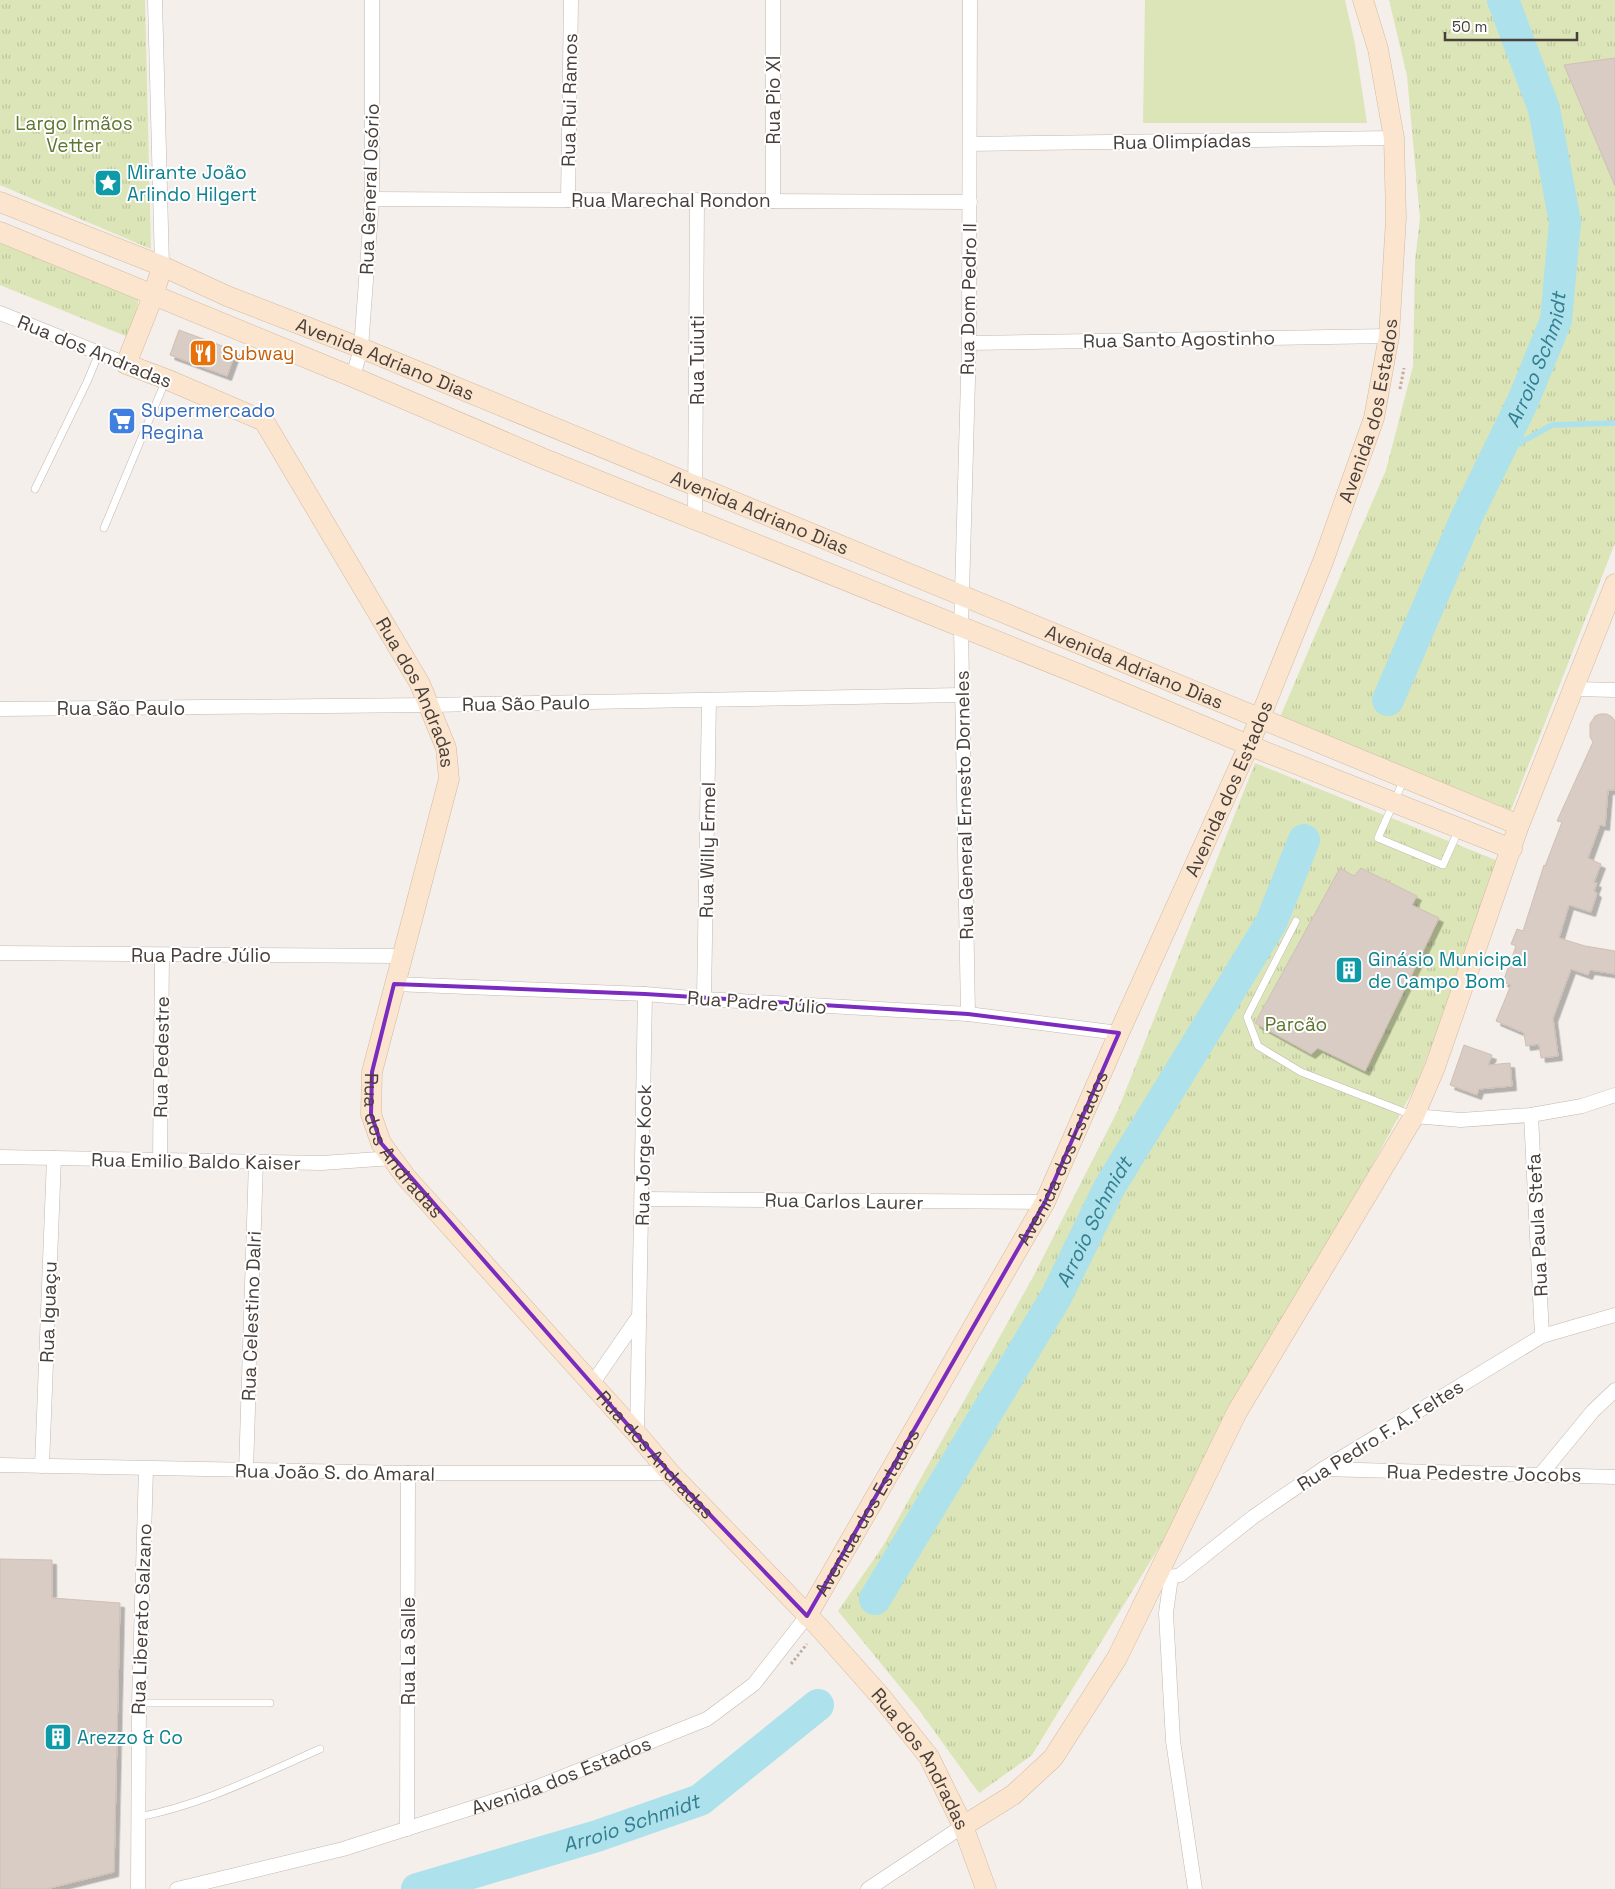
<svg xmlns="http://www.w3.org/2000/svg" width="1615" height="1889" viewBox="0 0 1615 1889" font-family="'Space Grotesk',sans-serif">
<defs>
<pattern id="park-tufts" width="24" height="20" patternUnits="userSpaceOnUse" patternTransform="scale(1.25)"><rect width="24" height="20" fill="#dce5b7"/><path d="M3 7l-1-3M5 7V3M7 7l1-3M15 17l-1-3M17 17v-4M19 17l1-3" fill="none" stroke="#bec69e"/></pattern>
<filter id="shadow"><feDropShadow dx="4.5" dy="4.5" stdDeviation="0" flood-color="#0004"/></filter>
</defs>
<rect width="100%" height="100%" fill="#f4efeb"/>
<path fill="#dce5b7" d="M1145 0H1345L1355 44 1367 123H1143Z"/>
<path fill="url(#park-tufts)" d="M0 0H145L151 249 0 185Z
M1389 0H1615V543L1511 810 1280 717 1386 470 1413 366 1415 261 1420 218 1407 76Z
M0 237 139 295 133 339 0 285Z
M1255 763 1503 863 1417 1083 1326 1250 1221 1422 1186 1503 1032 1755 979 1793 919 1710 838 1611 883 1546 1033 1277 1118 1110Z"/>
<g fill="none" stroke-linecap="round" stroke-linejoin="round">
<path stroke="#ade1ec" stroke-width="5.5" d="M1495 457 1552 425 1615 423"/>
<g stroke="#ade1ec" stroke-width="32">
<path id="s1" d="M1388 700 1467 516 1523 401 1556 320 1565 222 1544 109 1503 0"/>
<path id="s2" d="M875 1599 1056 1297 1109 1188 1271 923 1304 840"/>
<path id="s3" d="M417 1889 597 1836 700 1800 818 1705"/>
</g>
</g>
<path fill="#d8ccc4" stroke="#d0bfb5" filter="url(#shadow)" d="M1615 58V186L1564 65Z
M179 330 236 351 227 376 170 355Z
M1600 714H1607L1612 717 1615 721V790H1608L1605 826 1600 825 1588 858 1601 864 1594 882 1597 883 1594 891 1597 893 1591 912 1569 905 1559 938 1585 946 1615 951V974L1590 970 1588 975 1571 969 1553 1018 1558 1056 1541 1058 1539 1044 1526 1046 1524 1033 1496 1021 1511 985 1503 982 1516 946 1511 944 1517 929 1523 931 1544 865 1545 866 1562 822 1557 821 1593 742 1590 737V724L1595 716Z
M1340 868 1354 876 1361 868 1417 896 1412 905 1439 918 1365 1071 1318 1048 1311 1054 1255 1023Z
M1464 1045 1492 1055 1488 1065 1510 1063 1512 1086 1479 1089 1477 1095 1450 1085Z
M0 1559 52 1560V1598L120 1603 114 1872 46 1889H0Z"/>
<g fill="none" stroke-linecap="round" stroke-linejoin="round">
<g stroke="#c2b8b1" stroke-width="8">
<path id="lane" d="M35 489 87 382 99 353
M104 528 165 382
M1404 779 1378 838 1443 865 1459 829
M1296 921 1247 1017 1258 1046 1301 1072 1412 1115
M139 1703H270
M138 1817C202 1805 261 1775 320 1749"/>
</g>
<g stroke="#c2b8b1" stroke-width="15">
<g id="street">
<path d="M155 0 162 266"/>
<path d="M773 0V201"/>
<path d="M970 144 1394 138"/>
<path d="M372 199 970 202"/>
<path d="M568 200 571 0"/>
<path d="M0 313 126 364"/>
<path d="M969 343 1389 336"/>
<path d="M353 377 361 348 372 199V0"/>
<path d="M695 520 697 200"/>
<path d="M1574 689 1615 690"/>
<path d="M0 709 428 705 961 695"/>
<path d="M0 953 401 956"/>
<path d="M394 984 645 994 704 999 968 1014 1119 1033"/>
<path d="M704 999 709 700"/>
<path d="M968 1014 961 628 969 343 970 0"/>
<path d="M1531 1115 1542 1336"/>
<path d="M1414 1116 1461 1120 1531 1115 1582 1106 1615 1095"/>
<path d="M0 1157 322 1163 393 1158"/>
<path d="M160 1160 162 955"/>
<path d="M643 1199 1045 1202"/>
<path d="M592 1384 639 1316"/>
<path d="M637 1434 645 994"/>
<path d="M0 1465 408 1473H670"/>
<path d="M42 1466 54 1158"/>
<path d="M1323 1469 1615 1477"/>
<path d="M246 1471 256 1161"/>
<path d="M1541 1474 1593 1411 1615 1390"/>
<path d="M1160 1571 1171 1577 1180 1575 1253 1517 1323 1469 1542 1336 1615 1315"/>
<path d="M1171 1577 1166 1613 1173 1741 1195 1889"/>
<path d="M407 1829 408 1473"/>
<path d="M138 1889 139 1703 146 1469"/>
<path id="s4" d="M177 1889 343 1849 535 1788 707 1719 754 1684 807 1616"/>
<path d="M868 1889 963 1826"/>
</g>
</g>
<g stroke="#d3baa0" stroke-width="21">
<g id="secondary">
<path id="s5" d="M0 202 162 266 227 296 361 348 1519 825"/>
<path d="M0 232 353 377 542 458 1081 675 1258 749 1512 849"/>
<path id="s6" d="M162 266 154 294 126 364 166 379 264 421 420 684 446 748 449 779 372 1072 371 1114 381 1143 405 1176 637 1434 670 1473 819 1627 882 1698 929 1757 963 1826 986 1889"/>
<path id="s7" d="M807 1616 1045 1202 1119 1033 1249 745 1324 559 1374 418 1389 336 1396 218 1394 138 1378 49 1363 0"/>
<path d="M963 1826 1013 1795 1053 1758 1117 1658 1237 1412 1414 1116 1435 1067 1519 825 1615 584"/>
</g>
</g>
<path stroke="#c0ada0" stroke-width="3" stroke-dasharray="2.5 2.5" stroke-linecap="butt" d="M1400 389 1404 368
M791 1664 807 1644"/>
<use href="#lane" stroke="#fff" stroke-width="7"/>
<use href="#street" stroke="#fff" stroke-width="14"/>
<use href="#secondary" stroke="#fbe5cf" stroke-width="20"/>
</g>
<path fill="none" stroke="#7b2cbf" stroke-width="4" stroke-linejoin="round" d="M394 984 645 994 968 1014 1119 1033 1045 1202 807 1616 670 1473 381 1143 371 1114 372 1072Z"/>
<defs>
<g id="sight-square" transform="scale(1.4375)"><rect x="-9" y="-9" width="18" height="18" rx="4" fill="#0f9aa8" stroke="#fff"/><path d="M0-6L1.8-2.2L6-1.7L2.9 1.2L3.7 5.4L0 3.3L-3.7 5.4L-2.9 1.2L-6-1.7L-1.8-2.2Z" fill="#fff"/></g>
<g id="restaurant-square" transform="scale(1.4375)"><rect x="-9" y="-9" width="18" height="18" rx="4" fill="#e8710a" stroke="#fff"/><path d="M-5-6h1v4h1v-4h1v4h1v-4h1v5L-1.5 .5V6h-2V.5L-5-1ZM5-6V6H3V1.5H1.5Q1.5-4 5-6Z" fill="#fff"/></g>
<g id="supermarket-square" transform="scale(1.4375)"><rect x="-9" y="-9" width="18" height="18" rx="4" fill="#3f7fe0" stroke="#fff"/><path d="M-6-5.5h2.5l.6 2H6L4.5 2H-2.5L-4.4-4H-6ZM-1.5 3.2a1.3 1.3 0 1 0 .1 0ZM3 3.2a1.3 1.3 0 1 0 .1 0Z" fill="#fff"/></g>
<g id="building-square" transform="scale(1.4375)"><rect x="-9" y="-9" width="18" height="18" rx="4" fill="#0f9aa8" stroke="#fff"/><path d="M-4-6H4V6H1V3H-1V6H-4ZM-2.5-4.3h1.7v1.8h-1.7ZM.8-4.3h1.7v1.8H.8ZM-2.5-1h1.7V.8h-1.7ZM.8-1h1.7V.8H.8Z" fill="#fff"/></g>
</defs>
<g fill-rule="evenodd">
<use href="#sight-square" x="108" y="183"/>
<use href="#restaurant-square" x="203" y="353"/>
<use href="#supermarket-square" x="122" y="421"/>
<use href="#building-square" x="1349" y="970"/>
<use href="#building-square" x="58" y="1737"/>
</g>
<g text-anchor="middle" stroke-width="4" stroke-linejoin="round" paint-order="stroke">
<g font-size="19" fill="#483f39" stroke="#fff">
<text transform="translate(569 100) rotate(-89)" y="7">Rua Rui Ramos</text>
<text transform="translate(773 100) rotate(-90)" y="7">Rua Pio XI</text>
<text transform="translate(1182 141) rotate(-1)" y="7">Rua Olimpíadas</text>
<text transform="translate(369 189) rotate(-88)" y="7">Rua General Osório</text>
<text x="671" y="207">Rua Marechal Rondon</text>
<text transform="translate(968 299) rotate(-89)" y="7">Rua Dom Pedro II</text>
<text transform="translate(1179 339) rotate(-1)" y="7">Rua Santo Agostinho</text>
<text transform="translate(95 351) rotate(22)" y="7">Rua dos Andradas</text>
<text dy="7" stroke="none"><textPath href="#s5" startOffset="416">Avenida Adriano Dias</textPath></text>
<text transform="translate(697 360) rotate(-90)" y="7">Rua Tuiuti</text>
<text dy="7" stroke="none"><textPath href="#s7" startOffset="1334">Avenida dos Estados</textPath></text>
<text dy="7" stroke="none"><textPath href="#s5" startOffset="821">Avenida Adriano Dias</textPath></text>
<text dy="7" stroke="none"><textPath href="#s5" startOffset="1226">Avenida Adriano Dias</textPath></text>
<text dy="7" stroke="none"><textPath href="#s6" startOffset="566">Rua dos Andradas</textPath></text>
<text transform="translate(526 703) rotate(-1)" y="7">Rua São Paulo</text>
<text x="121" y="715">Rua São Paulo</text>
<text dy="7" stroke="none"><textPath href="#s7" startOffset="930">Avenida dos Estados</textPath></text>
<text transform="translate(964 805) rotate(-91)" y="7">Rua General Ernesto Dorneles</text>
<text transform="translate(707 850) rotate(-89)" y="7">Rua Willy Ermel</text>
<text x="201" y="962">Rua Padre Júlio</text>
<text transform="translate(757 1002) rotate(4)" y="7">Rua Padre Júlio</text>
<text transform="translate(161 1057) rotate(-89)" y="7">Rua Pedestre</text>
<text dy="7" stroke="none"><textPath href="#s6" startOffset="1046">Rua dos Andradas</textPath></text>
<text transform="translate(643 1155) rotate(-89)" y="7">Rua Jorge Kock</text>
<text dy="7" stroke="none"><textPath href="#s7" startOffset="525">Avenida dos Estados</textPath></text>
<text transform="translate(196 1161) rotate(1)" y="7">Rua Emilio Baldo Kaiser</text>
<text transform="translate(844 1201) rotate(1)" y="7">Rua Carlos Laurer</text>
<text transform="translate(1537 1225) rotate(-93)" y="7">Rua Paula Stefa</text>
<text transform="translate(48 1312) rotate(-88)" y="7">Rua Iguaçu</text>
<text transform="translate(251 1316) rotate(-88)" y="7">Rua Celestino Dalri</text>
<text transform="translate(1380 1435) rotate(-32)" y="7">Rua Pedro F. A. Feltes</text>
<text dy="7" stroke="none"><textPath href="#s6" startOffset="1451">Rua dos Andradas</textPath></text>
<text transform="translate(335 1472) rotate(1)" y="7">Rua João S. do Amaral</text>
<text transform="translate(1484 1473) rotate(1)" y="7">Rua Pedestre Jocobs</text>
<text dy="7" stroke="none"><textPath href="#s7" startOffset="120">Avenida dos Estados</textPath></text>
<text transform="translate(141 1619) rotate(-88)" y="7">Rua Liberato Salzano</text>
<text transform="translate(408 1651) rotate(-90)" y="7">Rua La Salle</text>
<text dy="7" stroke="none"><textPath href="#s6" startOffset="1856">Rua dos Andradas</textPath></text>
<text dy="7" stroke="none"><textPath href="#s4" startOffset="401">Avenida dos Estados</textPath></text>
</g>
<g font-size="19" fill="#5c7630" stroke="#fff">
<text x="74" y="130">Largo Irmãos<tspan x="74" dy="22">Vetter</tspan></text>
<text x="1296" y="1031">Parcão</text>
</g>
<g font-size="19" fill="#0d838f" stroke="#fff" text-anchor="start">
<text x="127" y="179">Mirante João<tspan x="127" dy="22">Arlindo Hilgert</tspan></text>
<text x="1368" y="966">Ginásio Municipal<tspan x="1368" dy="22">de Campo Bom</tspan></text>
<text x="77" y="1744">Arezzo &amp; Co</text>
</g>
<g font-size="19" fill="#c56008" stroke="#fff" text-anchor="start">
<text x="222" y="360">Subway</text>
</g>
<g font-size="19" fill="#366cbe" stroke="#fff" text-anchor="start">
<text x="141" y="417">Supermercado<tspan x="141" dy="22">Regina</tspan></text>
</g>
<g font-size="20" font-style="italic" fill="#327d8e" stroke="#fff">
<text dy="7" stroke="none"><textPath href="#s1" startOffset="372">Arroio Schmidt</textPath></text>
<text dy="7" stroke="none"><textPath href="#s2" startOffset="436">Arroio Schmidt</textPath></text>
<text dy="7" stroke="none"><textPath href="#s3" startOffset="224">Arroio Schmidt</textPath></text>
</g>
</g>
<path d="M1445 32v8h132v-8" fill="none" stroke="#483f39" stroke-width="2.5"/>
<text x="1452" y="32" font-size="15" fill="#483f39" stroke="#ffffff" stroke-width="4" paint-order="stroke">50 m</text>
</svg>
